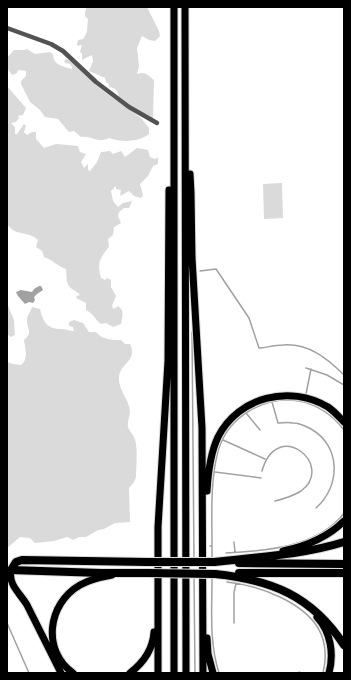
<svg xmlns="http://www.w3.org/2000/svg" width="351" height="680" viewBox="0 0 351 680" font-family="'Fira Sans Condensed',sans-serif">
<rect width="100%" height="100%" fill="#fff"/>
<path fill="#dadada" d="M87 7H147L159 31 160 36 155 41 149 40 142 36 137 48 139 66 137 74C145 71 148 75 154 80L153 118 131 107 121 98 119 97C117 90 116 88 109 87V84L106 82 105 78 89 71 93 61 92 55 82 60V54L80 52 82 45 78 46 77 44 78 40 83 39 85 36 87 31 88 19 85 16V12Z
M27 49 35 54 50 52 53 54C53 65 62 66 72 69V67L70 64 65 63 64 61 66 59 69 60 98 87 141 118 149 128V134C137 143 122 142 109 138 97 144 92 135 81 137L74 131 69 132 58 119 45 117 40 110 30 102 21 84V81L26 76V71L18 70 17 73 12 75 7 68V58L14 50H24Z
M7 86 26 108 23 115 18 116 19 118 16 122 11 123 15 127V134H17L24 124 26 126 24 132 27 135 32 132H36V139L44 148 56 144 78 146 80 152 86 154 81 162 84 168 88 164V170L90 171 97 162 101 152 110 151 113 154 121 151 125 157 137 148 148 150 150 157 155 159 158 157V164L153 166 148 176 140 184 143 195 141 198 134 196 129 191 120 196 121 190 116 189V186L111 191 113 201 118 207 123 203 132 201 129 208H124L119 212 118 216 121 223 114 227 113 235 108 239 109 247C99 259 97 263 101 278L105 280 107 278 111 280V287L116 296 112 306 114 309 118 306C125 310 122 317 121 324L113 327 106 323 101 324C95 320 95 315 86 310V303L76 298 77 296 80 295C78 292 75 291 72 289 65 284 67 276 66 269 57 266 53 260 44 257L42 251 36 247 38 240C28 230 14 237 7 223Z
M282 183 283 218 264 219 263 184Z
M7 303 14 320 15 335 11 337 7 334Z
M32 307 40 309C43 322 47 329 61 329 66 329 69 331 74 331L73 327 69 326V322L74 320 83 323 89 332H96C103 340 112 340 121 340L125 344H130C138 361 120 363 119 377 118 390 129 399 130 411 130 416 127 422 128 427 129 431 134 435 135 440 138 448 136 468 136 477L134 482 129 488 130 522 115 523 104 529 98 530 86 537H79L73 540 67 537 54 541 35 543 30 538 20 537C15 541 11 545 7 548V362L13 364 21 365C29 359 25 348 24 340 34 332 26 328 27 319 27 316 31 311 32 307Z"/>
<path fill="#a1a1a1" d="M39 286H41L43 290 37 294 34 297 35 300 33 303 29 302 25 304 18 296 16 292 21 290 32 292 34 289Z"/>
<g fill="none" stroke-linecap="round" stroke-linejoin="round">
<path stroke="#a1a1a1" stroke-width="1.5" d="M200 271 216 269 249 318 259 348H261C268 347 276 345 283 345 308 343 327 358 344 375
M192 332 194 558
M306 368 327 375 344 385
M306 394 311 369
M272 402 278 423
M246 413 260 430
M278 423C283 423 288 422 293 423 300 423 305 426 311 429 341 446 341 486 316 508
M223 440 265 459
M262 471C277 417 336 465 301 491 293 496 283 499 275 501
M215 472 261 478
M234 542 235 552
M210 546H212V560
M212 546C212 514 210 482 218 451 223 434 234 420 249 411 283 391 320 399 344 430
M226 553C266 551 319 547 344 513
M194 576 195 673
M212 578C212 610 209 642 219 673
M227 582C246 584 263 589 280 597 313 613 332 635 323 673
M7 623 29 673
M234 623V593L236 583
M299 672 301 673"/>
<g stroke="#dbdbdb" stroke-width="9">
<path id="trunk" d="M174 7V673
M185 7 186 673
M190 174 191 193 192 258 202 428 203 673
M207 491C208 473 210 454 218 437 238 397 290 384 328 407 334 411 339 417 344 422
M283 551C307 546 327 538 344 521
M11 570C8 585 20 593 27 605L61 673
M317 617C331 632 334 654 329 673
M207 638 208 654 213 673
M73 673C42 651 47 604 80 585 90 579 101 577 112 575
M130 673C143 663 153 649 154 632
M158 673V527L168 361 169 190"/>
</g>
<g stroke="#dbdbdb" stroke-width="10">
<path id="motorway" d="M214 562C257 557 302 555 344 542
M239 563 344 564
M147 573H101L11 570 16 562 22 560 148 562
M239 573H344
M215 574C272 580 312 596 344 645"/>
</g>
<path stroke="#535353" stroke-width="4.5" d="M7 28 51 44 63 51 96 82 129 107 157 123"/>
<use href="#trunk" stroke="#000" stroke-width="7"/>
<use href="#motorway" stroke="#000" stroke-width="8"/>
<g stroke="#dbdbdb" stroke-width="10" stroke-linecap="butt">
<path id="motorway-bridge" d="M148 562H214
M147 573 215 574"/>
</g>
<use href="#motorway-bridge" stroke="#000" stroke-width="8"/>
</g>
<rect width="351" height="680" fill="none" stroke="#000000" stroke-width="16"/>
</svg>
